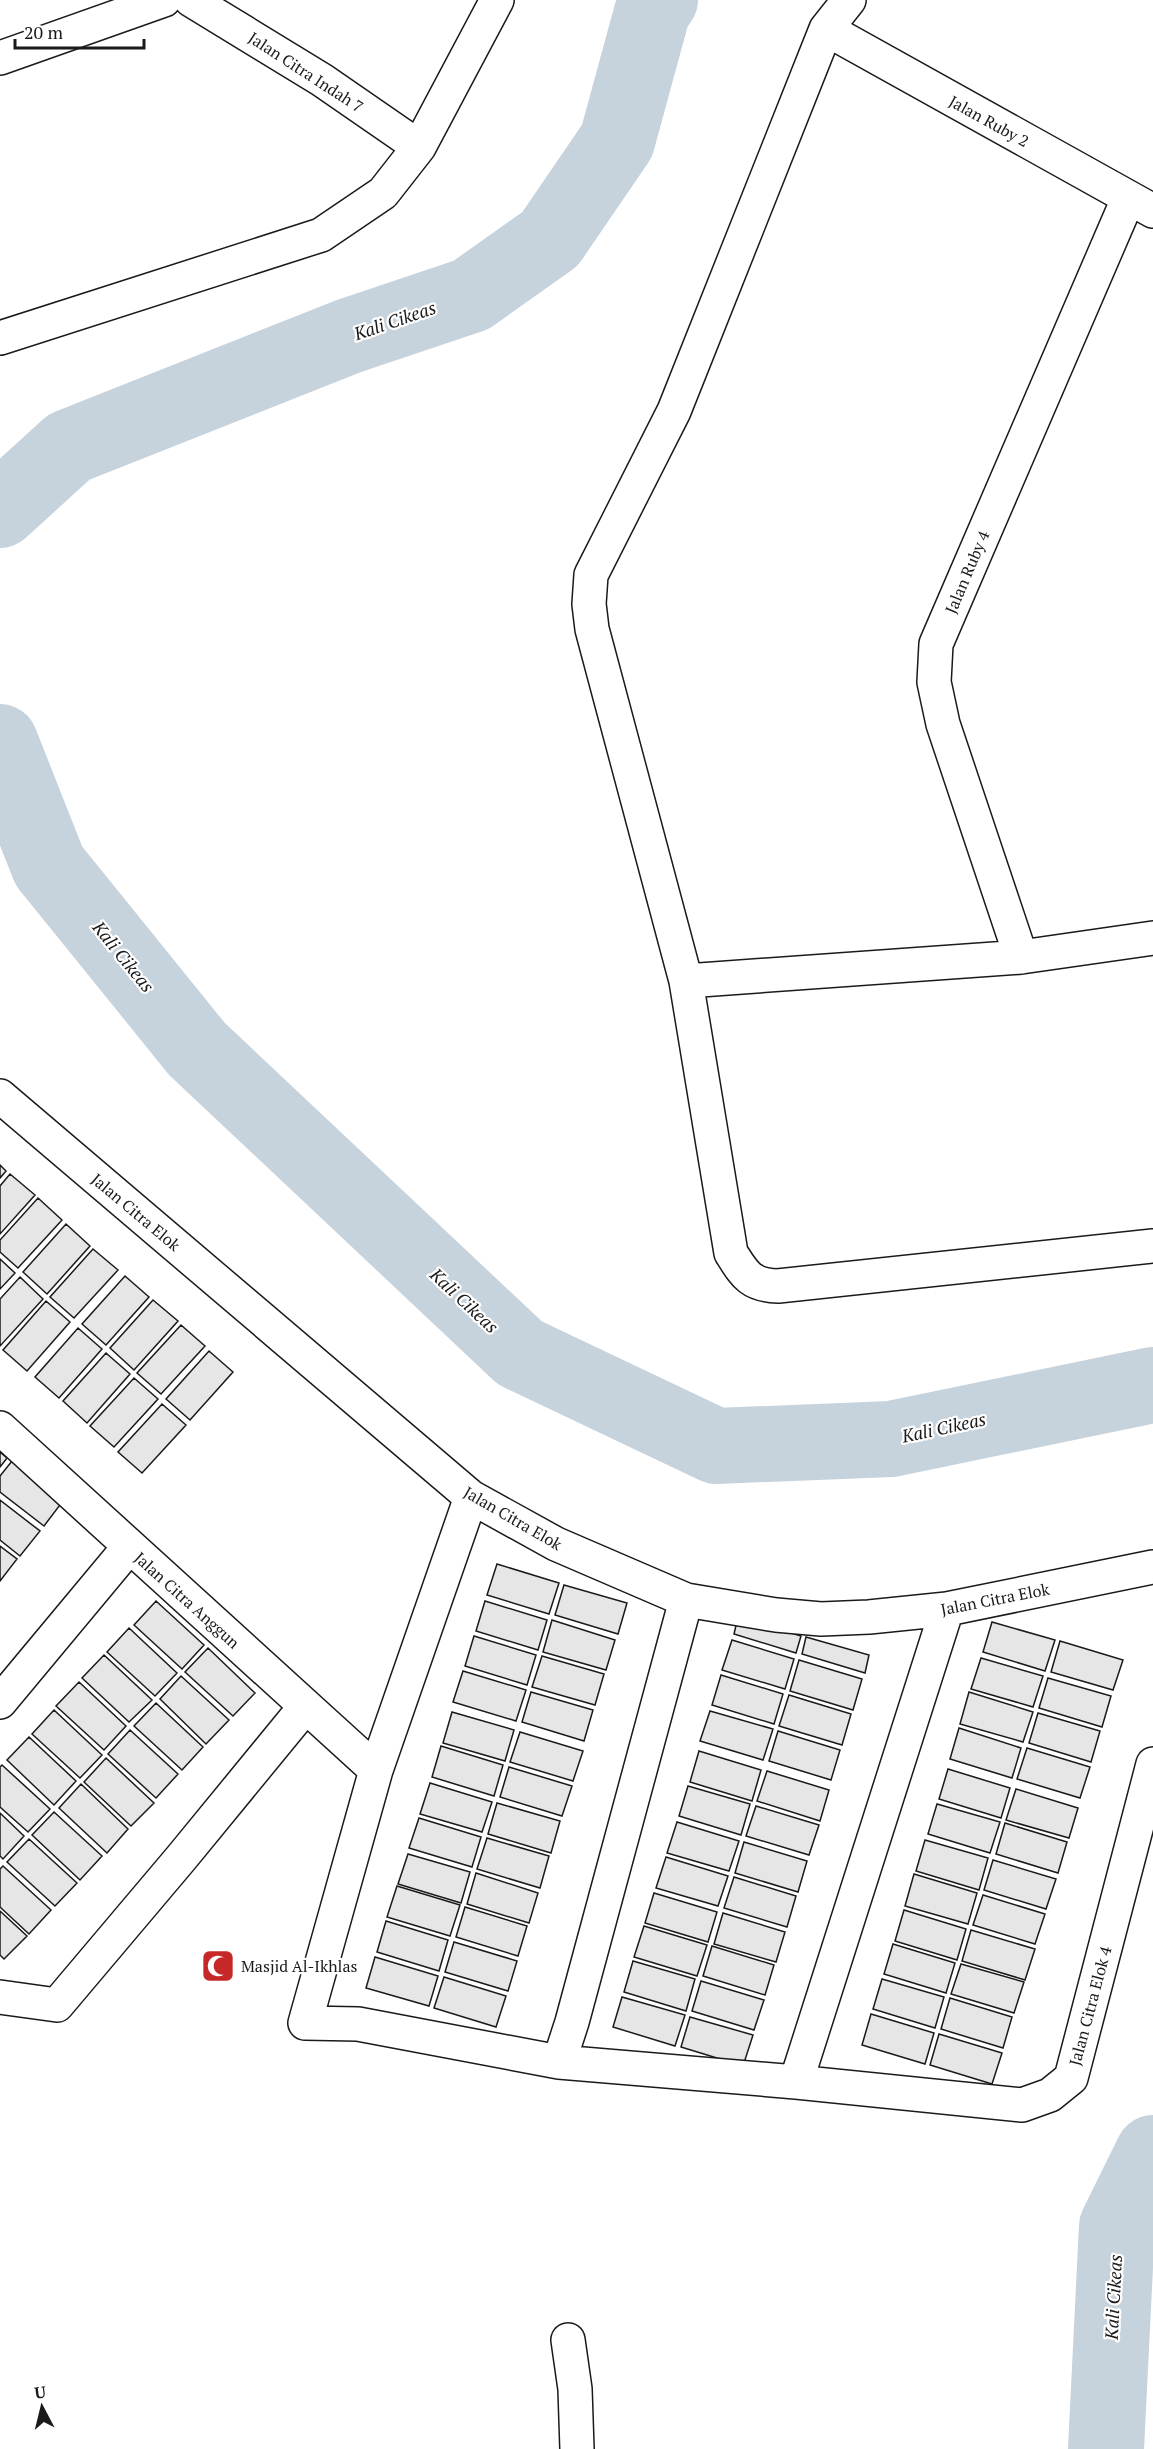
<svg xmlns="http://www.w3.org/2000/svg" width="1153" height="2449" viewBox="0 0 1153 2449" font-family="'PT Serif',serif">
<rect width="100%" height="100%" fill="#fff"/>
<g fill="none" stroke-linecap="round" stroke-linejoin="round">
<path stroke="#c6d2dc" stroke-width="76" d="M0 510 69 447 349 336 471 295 550 239 617 141 653 9 660 0
M0 742 49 866 197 1049 520 1353 716 1446 891 1439 1153 1385
M1106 2449 1117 2226 1153 2153"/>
</g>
<path fill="#e6e6e6" stroke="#1a1a1a" stroke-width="1.5" d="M0 1165 6 1171 0 1178Z
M10 1174 35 1195 0 1234V1186Z
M38 1198 62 1220 18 1268 0 1252V1240Z
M66 1224 90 1246 47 1294 23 1272Z
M93 1249 118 1270 74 1318 50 1297Z
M0 1259 15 1273 0 1289Z
M125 1276 149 1297 106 1345 82 1324Z
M20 1277 43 1299 0 1346V1299Z
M153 1300 178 1321 134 1370 110 1348Z
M46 1301 70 1322 27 1371 3 1350Z
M181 1325 205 1346 161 1394 137 1373Z
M78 1328 102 1349 59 1398 35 1377Z
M209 1351 233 1372 190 1420 166 1399Z
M106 1353 130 1374 87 1423 63 1401Z
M134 1378 158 1399 114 1447 90 1426Z
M162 1404 186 1425 142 1473 118 1452Z
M0 1452 7 1458 0 1467Z
M12 1461 63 1501 44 1526 0 1492V1476Z
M0 1500 40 1531 20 1556 0 1540Z
M0 1546 17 1559 0 1581Z
M497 1564 559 1583 549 1614 487 1595Z
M564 1585 627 1603 618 1634 555 1615Z
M156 1601 204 1645 182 1669 134 1625Z
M485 1601 547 1620 538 1650 476 1631Z
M738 1617 801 1636 796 1653 734 1634Z
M552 1620 615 1640 606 1670 543 1652Z
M992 1622 1055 1640 1045 1671 983 1652Z
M129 1628 177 1673 155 1696 107 1652Z
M474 1636 536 1655 527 1685 465 1666Z
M806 1637 869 1655 865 1673 802 1654Z
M732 1640 794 1659 785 1689 722 1670Z
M1060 1641 1123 1660 1113 1690 1051 1672Z
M208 1648 255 1693 233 1716 185 1672Z
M104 1655 152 1700 129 1722 82 1678Z
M542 1656 604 1674 595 1705 532 1687Z
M981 1658 1043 1676 1033 1707 971 1689Z
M799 1660 862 1679 853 1710 790 1691Z
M463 1671 526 1690 516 1721 453 1702Z
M721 1675 783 1694 774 1724 712 1705Z
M181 1676 229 1720 206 1744 160 1699Z
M1048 1678 1111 1696 1102 1727 1039 1708Z
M79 1682 126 1726 104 1750 56 1706Z
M531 1692 593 1710 584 1741 522 1722Z
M969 1692 1033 1712 1023 1742 960 1724Z
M789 1695 851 1714 842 1745 779 1726Z
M156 1703 203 1747 182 1770 134 1726Z
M54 1710 102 1755 80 1778 32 1734Z
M710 1711 773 1729 763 1760 700 1741Z
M452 1712 514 1730 505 1761 443 1743Z
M1038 1713 1100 1731 1091 1762 1029 1743Z
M959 1728 1021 1748 1012 1778 950 1759Z
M130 1730 178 1774 156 1798 108 1754Z
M778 1731 840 1750 831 1780 769 1761Z
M520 1732 583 1751 573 1781 510 1762Z
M29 1737 76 1781 54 1805 7 1760Z
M441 1746 503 1765 494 1796 432 1777Z
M1027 1748 1090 1767 1080 1798 1017 1779Z
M699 1751 761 1770 752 1801 690 1782Z
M106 1758 154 1803 131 1826 84 1782Z
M2 1765 50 1809 28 1832 0 1807V1767Z
M509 1767 572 1786 562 1816 500 1797Z
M948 1769 1010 1788 1001 1818 939 1799Z
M767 1771 829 1790 820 1821 757 1801Z
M430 1783 492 1802 482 1832 420 1814Z
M81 1784 128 1829 107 1853 59 1808Z
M688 1786 750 1804 741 1835 679 1816Z
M1016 1789 1078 1808 1069 1838 1006 1820Z
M497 1803 560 1821 551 1853 488 1834Z
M937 1804 1000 1822 990 1853 928 1834Z
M756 1806 819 1825 809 1855 746 1836Z
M54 1812 102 1856 80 1880 32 1835Z
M0 1813 24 1836 3 1859 0 1856Z
M419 1818 481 1837 472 1867 409 1848Z
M677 1822 739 1841 729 1871 667 1853Z
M1005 1823 1067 1842 1058 1873 996 1854Z
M487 1838 549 1856 540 1888 477 1869Z
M29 1839 77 1883 55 1906 7 1862Z
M925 1840 988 1858 979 1890 916 1871Z
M744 1842 807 1861 798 1892 735 1873Z
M408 1854 470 1872 461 1903 398 1884Z
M666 1857 728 1876 718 1906 656 1888Z
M993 1860 1056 1879 1046 1909 984 1890Z
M3 1866 51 1910 29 1934 0 1907V1869Z
M476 1873 538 1893 529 1923 467 1904Z
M914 1874 977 1893 968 1924 905 1906Z
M734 1877 796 1896 787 1927 724 1908Z
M397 1886 460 1905 450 1936 387 1917Z
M654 1893 717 1912 708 1942 645 1923Z
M983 1895 1045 1914 1035 1944 973 1925Z
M465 1907 527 1926 518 1956 456 1937Z
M904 1910 966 1929 957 1960 895 1941Z
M0 1911 27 1936 4 1959 0 1955Z
M723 1913 785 1932 776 1962 714 1944Z
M386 1921 448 1940 439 1971 377 1952Z
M644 1926 707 1945 697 1976 634 1957Z
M971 1930 1035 1949 1025 1980 962 1961Z
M454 1942 517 1961 508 1991 445 1972Z
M893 1944 955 1963 946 1993 884 1974Z
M712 1946 774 1965 765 1995 703 1976Z
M375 1957 438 1976 429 2006 366 1988Z
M633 1961 695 1979 686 2011 624 1992Z
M961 1964 1024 1982 1014 2013 951 1994Z
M444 1977 506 1996 496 2027 434 2008Z
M882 1979 944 1997 935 2028 873 2009Z
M701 1981 764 2000 754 2030 692 2011Z
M622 1997 685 2015 675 2046 613 2027Z
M950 1998 1012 2017 1003 2048 941 2029Z
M871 2014 934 2033 925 2064 862 2045Z
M690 2017 753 2035 743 2066 681 2047Z
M939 2034 1002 2053 992 2084 930 2065Z"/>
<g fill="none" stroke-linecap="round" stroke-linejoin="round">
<g stroke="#1a1a1a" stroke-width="36">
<path id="minor" d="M191 0 322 80 419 147
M849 0 826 29 674 411 591 575 589 604 592 629 686 981 731 1253C745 1275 750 1285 778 1286L1153 1246
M826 29 1153 211
M0 58 164 0
M0 338 321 235 383 193 419 147 497 0
M1021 957 943 724 934 682 936 644 1128 199
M686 981 1021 957 1153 938
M0 1096 471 1497 556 1544 686 1600 776 1615 821 1619 869 1617 947 1609 1153 1567
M0 1428 376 1770
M471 1497 376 1770 305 2023 358 2024 559 2062
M686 1600 572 2022 559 2062 796 2082 1022 2105 1050 2095 1071 2078 1153 1764
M0 1702 129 1547
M0 1997 57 2005 182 1857 305 1707
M796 2082 947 1609
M568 2340 575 2389 577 2449"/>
</g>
<use href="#minor" stroke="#fff" stroke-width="33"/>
</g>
<defs>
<g id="mosque-square" transform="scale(1.725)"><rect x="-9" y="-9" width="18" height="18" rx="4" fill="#c62828" stroke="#fff"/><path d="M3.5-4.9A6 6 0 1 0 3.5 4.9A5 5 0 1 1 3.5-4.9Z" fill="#fff"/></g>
</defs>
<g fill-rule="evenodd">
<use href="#mosque-square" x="218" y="1966"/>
</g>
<g text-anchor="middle" stroke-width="4.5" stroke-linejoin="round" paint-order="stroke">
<g font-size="16" fill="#1a1a1a" stroke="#fff">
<text transform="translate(306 72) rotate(33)" y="6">Jalan Citra Indah 7</text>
<text transform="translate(989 121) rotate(29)" y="6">Jalan Ruby 2</text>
<text transform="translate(967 572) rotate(-67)" y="6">Jalan Ruby 4</text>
<text transform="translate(136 1212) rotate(40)" y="6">Jalan Citra Elok</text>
<text transform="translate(513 1518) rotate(30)" y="6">Jalan Citra Elok</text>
<text transform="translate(995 1599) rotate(-11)" y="6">Jalan Citra Elok</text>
<text transform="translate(187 1600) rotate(42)" y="6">Jalan Citra Anggun</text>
<text transform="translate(1090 2006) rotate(-75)" y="6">Jalan Citra Elok 4</text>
</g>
<g font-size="16" fill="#1a1a1a" stroke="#fff" text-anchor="start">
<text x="241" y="1972">Masjid Al-Ikhlas</text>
</g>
<g font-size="18" font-style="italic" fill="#1a1a1a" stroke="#fff">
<text transform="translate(395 321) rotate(-19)" y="6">Kali Cikeas</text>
<text transform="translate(123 957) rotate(51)" y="6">Kali Cikeas</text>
<text transform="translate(464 1301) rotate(43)" y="6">Kali Cikeas</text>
<text transform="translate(944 1428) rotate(-12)" y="6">Kali Cikeas</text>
<text transform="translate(1114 2297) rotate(-87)" y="6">Kali Cikeas</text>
</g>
</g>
<g transform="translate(42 2407) rotate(353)" stroke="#ffffff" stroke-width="4.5" paint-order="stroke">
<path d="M0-4.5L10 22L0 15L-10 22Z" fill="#1a1a1a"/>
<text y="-9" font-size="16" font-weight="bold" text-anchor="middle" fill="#1a1a1a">U</text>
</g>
<path d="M15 39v9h129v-9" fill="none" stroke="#1a1a1a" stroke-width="3"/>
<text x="24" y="39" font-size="18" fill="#1a1a1a" stroke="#ffffff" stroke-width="4.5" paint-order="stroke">20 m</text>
</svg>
